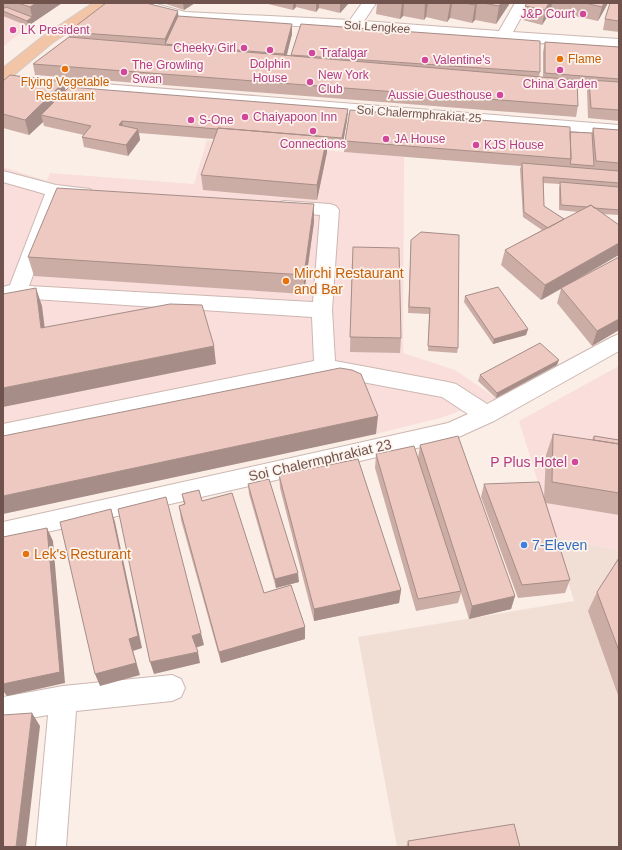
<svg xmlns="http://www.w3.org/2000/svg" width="622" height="850" viewBox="0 0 622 850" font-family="Arial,sans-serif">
<rect width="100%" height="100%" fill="#faeee7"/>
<path fill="#f1dfd6" d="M555 537 619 550V847H397L358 637 574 601Z"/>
<path fill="#f9dedc" d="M3 10 33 22 3 47Z
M207 140 404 157 403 353 455 370 496 398 440 418 376 434 3 514V167L47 181 50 173 194 184Z
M619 366V550L555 537 519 421Z"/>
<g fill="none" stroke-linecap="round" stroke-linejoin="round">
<g stroke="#cdb7b1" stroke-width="2">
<path id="minor" d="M130 3H153L185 12 350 20 362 3H376L364 21 499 31 515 3H529L513 32 619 39V49L354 29 184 20 132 6Z
M3 76 619 125V135L3 86Z
M3 171 56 185 90 189 93 193 90 197 84 199 62 197 29 286 313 302 320 215 278 211 275 207 278 203 284 201 330 204 336 206 339 210 332 310 335 361 448 382 456 384 487 404 612 337 619 334V351L494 421 452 440 3 542V522L448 423 468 414 442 397 325 375 3 442V424L314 361 312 317 3 297V287L10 285 45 194 3 182Z
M172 675 181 679 185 688 181 697 172 701 76 711 66 847H36L48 715 3 723V697L63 686Z"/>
</g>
<g stroke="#d4cbca" stroke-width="2">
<path id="major" d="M93 3H110L108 6 52 43 9 79 3 81V68L42 37Z"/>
</g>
<use href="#minor" fill="#fff" fill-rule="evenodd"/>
<use href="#major" fill="#f2c5a6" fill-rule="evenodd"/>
</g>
<path fill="#ccada6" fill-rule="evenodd" d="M3 3H62L28 26 3 16Z
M163 3H195L184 10Z
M268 3H349L340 13 319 8 316 12 296 7 293 10 268 4Z
M377 3H510L496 24 475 20 472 23 450 18 447 22 426 17 424 20 403 16 400 19 376 14Z
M527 3H608L598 21 551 11 542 25 523 20 525 6Z
M619 3V32L603 30 605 19Z
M178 16 292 34 287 55 291 56V55L540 72 539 77H543V52L545 42 619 47V121L588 118 587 91V87L577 86 578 106 576 117 35 75 33 64 69 37 68 32Z
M3 81 66 90 348 109 347 120 342 149 327 148V152L317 200 203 190 201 175 214 139 139 133 140 140 128 156 84 147 82 137 84 135 44 126 43 122 29 135 3 128Z
M593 128 619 130V215L603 214 576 280 619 257V330L592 346 557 303 561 289 541 300 501 265 505 250 542 230 523 217 520 169 521 166 344 152 345 141 570 132 592 133ZM543 183 560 184 559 188V210L578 212 564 219 544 206Z
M314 222 304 294 34 276 28 257Z
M411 240 458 348 457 353 428 351 429 314 408 313Z
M352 262 401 338 400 353 350 352Z
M465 296 528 329 526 335 493 344 464 302Z
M557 365 496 398 478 381 480 375Z
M553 434 592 440 594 436 619 440V515L546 503 570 580 565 593 518 598 481 497 484 484 544 498 546 455Z
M420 445 515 596 511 609 469 619 461 593 458 603 416 611 375 468 376 454 418 458Z
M279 475 401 590 399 603 314 621 280 488Z
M248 484 299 582 276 588 249 494Z
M182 494 202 501 264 593 305 639 221 663 181 520 179 506 184 505Z
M619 558V698L588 611 597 592Z
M408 841 520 847H406Z"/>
<path fill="#a68d87" d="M36 3H62L28 26 27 21 32 17 30 7Z
M183 3H195L184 10Z
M293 3H296V7L293 10Z
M316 3H319V8L316 12Z
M340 3H349L340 13Z
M402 3H404L403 16 400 19Z
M425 3H428L426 17 424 20Z
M450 3H452L450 18 447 22 450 4Z
M476 3H477L475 20 472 23 475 5Z
M501 3H510L496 24 499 6Z
M549 3H552L551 11 542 25 545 10Z
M604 3H608L598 21 602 7Z
M178 11 179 26 165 44V39Z
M292 24V34L284 65V54Z
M64 82 67 97 41 115 43 122 29 135 25 120Z
M348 109 347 120 342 149V138Z
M122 121 124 132 119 125Z
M138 129 140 140 128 156 126 145Z
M327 137V152L317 200V185Z
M314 204V222L304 294V275Z
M619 243V255L541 300 545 285Z
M36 288 42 306 47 346 41 328Z
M619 319V330L592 346 597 331Z
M528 329 526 335 493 344 494 339Z
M214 346 216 364 3 407V388Z
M559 360 557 365 496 398 497 393Z
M378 416 376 434 3 514V496Z
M111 509 115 522 142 648 133 651 140 675 100 686 95 674 129 639Z
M47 528 53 541 65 683 7 696 3 691V684Z
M298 573 299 582 276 588 275 579Z
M401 590 399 603 314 621V609Z
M515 596 511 609 469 619 472 606Z
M305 627V639L221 663 219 652Z
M201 633 204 645 195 648 192 636Z
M198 652 200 663 154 674 150 662Z
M32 713 40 726 26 847H16Z"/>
<path fill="#edc9c1" stroke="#a68d87" d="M18 3H36L30 7Z
M106 3H146L178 11 165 39 68 32Z
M464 3H476L475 5Z
M483 3H501L499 6Z
M527 3H549L545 10 525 6Z
M585 3H604L602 7Z
M610 3H619V21L605 19Z
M6 7 32 17 27 21 3 11V9Z
M178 16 292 24 284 54 165 44Z
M301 24 540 41V72L291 55Z
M69 37 577 80 578 106 33 64Z
M545 42 619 47V79L545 73Z
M10 75 64 82 25 120 3 114V81Z
M589 80 619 82V110L591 108Z
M69 87 348 109 342 138 218 128 217 129 122 121 119 125 138 129 126 145 82 137 91 126 41 115Z
M350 110 570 127 571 159 345 141Z
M218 128 327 137 317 185 201 175Z
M593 128 619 130V163L596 161Z
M570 132 592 133 594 166 570 164 571 159Z
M522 163 619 171V183L543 177 544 206 564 219 548 228 524 212Z
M560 182 619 187V210L594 208 591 205 587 207 561 205Z
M57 188 314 204 304 275 28 257Z
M591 205 619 225V243L545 285 505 250Z
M421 232 459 235 458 348 428 346 430 308 409 307 411 240Z
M353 247 399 248 401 338 350 337Z
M619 257V319L597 331 561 288Z
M498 287 528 329 494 339 465 296Z
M36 288 41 328 170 304 202 305 214 346 3 388V294Z
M540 343 559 360 497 393 480 375Z
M340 368 352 370 361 374 378 416 3 496V436Z
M553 434 619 444V493L552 482Z
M458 436 515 596 472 606 420 445Z
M594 436 619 440V444L594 440Z
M414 446 461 591 418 599 376 454Z
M358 459 401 590 314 609 279 475Z
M269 479 298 573 275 579 248 484Z
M539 482 570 580 522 585 484 484Z
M199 490 202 501 232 493 264 593 291 585 305 627 219 652 179 506 185 504 182 494Z
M166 497 201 633 192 636 198 652 150 662 118 509Z
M111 509 138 636 129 639 136 663 95 674 60 522Z
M47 528 60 672 3 684V537Z
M619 558V651L597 592Z
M32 713 16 847H3V715Z
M514 824 520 847H409L408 841Z"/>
<g fill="#d1479c" stroke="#fdf3ed" stroke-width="1.5">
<circle cx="583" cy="14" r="4"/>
<circle cx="13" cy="30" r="4"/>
<circle cx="244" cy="48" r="4"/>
<circle cx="270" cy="50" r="4"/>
<circle cx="312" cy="53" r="4"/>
<circle cx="425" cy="60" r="4"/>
<circle cx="560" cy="70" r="4"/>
<circle cx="124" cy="72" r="4"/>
<circle cx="310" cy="82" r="4"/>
<circle cx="500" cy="95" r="4"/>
<circle cx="245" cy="117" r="4"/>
<circle cx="191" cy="120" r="4"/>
<circle cx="313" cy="131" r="4"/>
<circle cx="386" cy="139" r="4"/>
<circle cx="476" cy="145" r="4"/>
<circle cx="575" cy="462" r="4"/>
</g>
<g fill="#e8710a" stroke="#fdf3ed" stroke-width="1.5">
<circle cx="560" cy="59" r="4"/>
<circle cx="65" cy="69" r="4"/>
<circle cx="286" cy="281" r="4"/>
<circle cx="26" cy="554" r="4"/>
</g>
<circle fill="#3f7fe0" stroke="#fdf3ed" stroke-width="1.5" cx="524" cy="545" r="4"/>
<g text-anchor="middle" stroke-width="3.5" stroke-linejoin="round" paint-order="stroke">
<g font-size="12" fill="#b23c85" stroke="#fdf3ed" text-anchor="start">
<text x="575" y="18" text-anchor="end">J&amp;P Court</text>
<text x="21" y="34">LK President</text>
<text x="236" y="52" text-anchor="end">Cheeky Girl</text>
<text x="320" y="57">Trafalgar</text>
<text x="433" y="64">Valentine's</text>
<text x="270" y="68" text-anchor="middle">Dolphin<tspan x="270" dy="14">House</tspan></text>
<text x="132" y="69">The Growling<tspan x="132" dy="14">Swan</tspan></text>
<text x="318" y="79">New York<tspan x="318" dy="14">Club</tspan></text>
<text x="560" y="88" text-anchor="middle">China Garden</text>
<text x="492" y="99" text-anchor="end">Aussie Guesthouse</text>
<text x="253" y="121">Chaiyapoon Inn</text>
<text x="199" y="124">S-One</text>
<text x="394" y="143">JA House</text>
<text x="313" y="148" text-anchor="middle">Connections</text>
<text x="484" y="149">KJS House</text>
</g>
<g font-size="12" fill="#71534e" stroke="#fdf3ed">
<text transform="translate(377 27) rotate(4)" y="4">Soi Lengkee</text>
<text transform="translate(419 114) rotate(4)" y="4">Soi Chalermphrakiat 25</text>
</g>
<g font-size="12" fill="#c56008" stroke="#fdf3ed" text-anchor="start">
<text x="568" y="63">Flame</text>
<text x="65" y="86" text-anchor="middle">Flying Vegetable<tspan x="65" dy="14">Restaurant</tspan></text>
</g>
<g font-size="14" fill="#c56008" stroke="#fdf3ed" text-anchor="start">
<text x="294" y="278">Mirchi Restaurant<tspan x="294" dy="16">and Bar</tspan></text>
<text x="34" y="559">Lek's Resturant</text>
</g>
<g font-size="14" fill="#71534e" stroke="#fdf3ed">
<text transform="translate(320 460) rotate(-13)" y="5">Soi Chalermphrakiat 23</text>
</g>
<g font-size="14" fill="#b23c85" stroke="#fdf3ed" text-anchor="end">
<text x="567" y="467">P Plus Hotel</text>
</g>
<g font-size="14" fill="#366cbe" stroke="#fdf3ed" text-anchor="start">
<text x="532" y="550">7-Eleven</text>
</g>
</g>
<rect width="622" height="850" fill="none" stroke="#71534e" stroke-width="8"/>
</svg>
